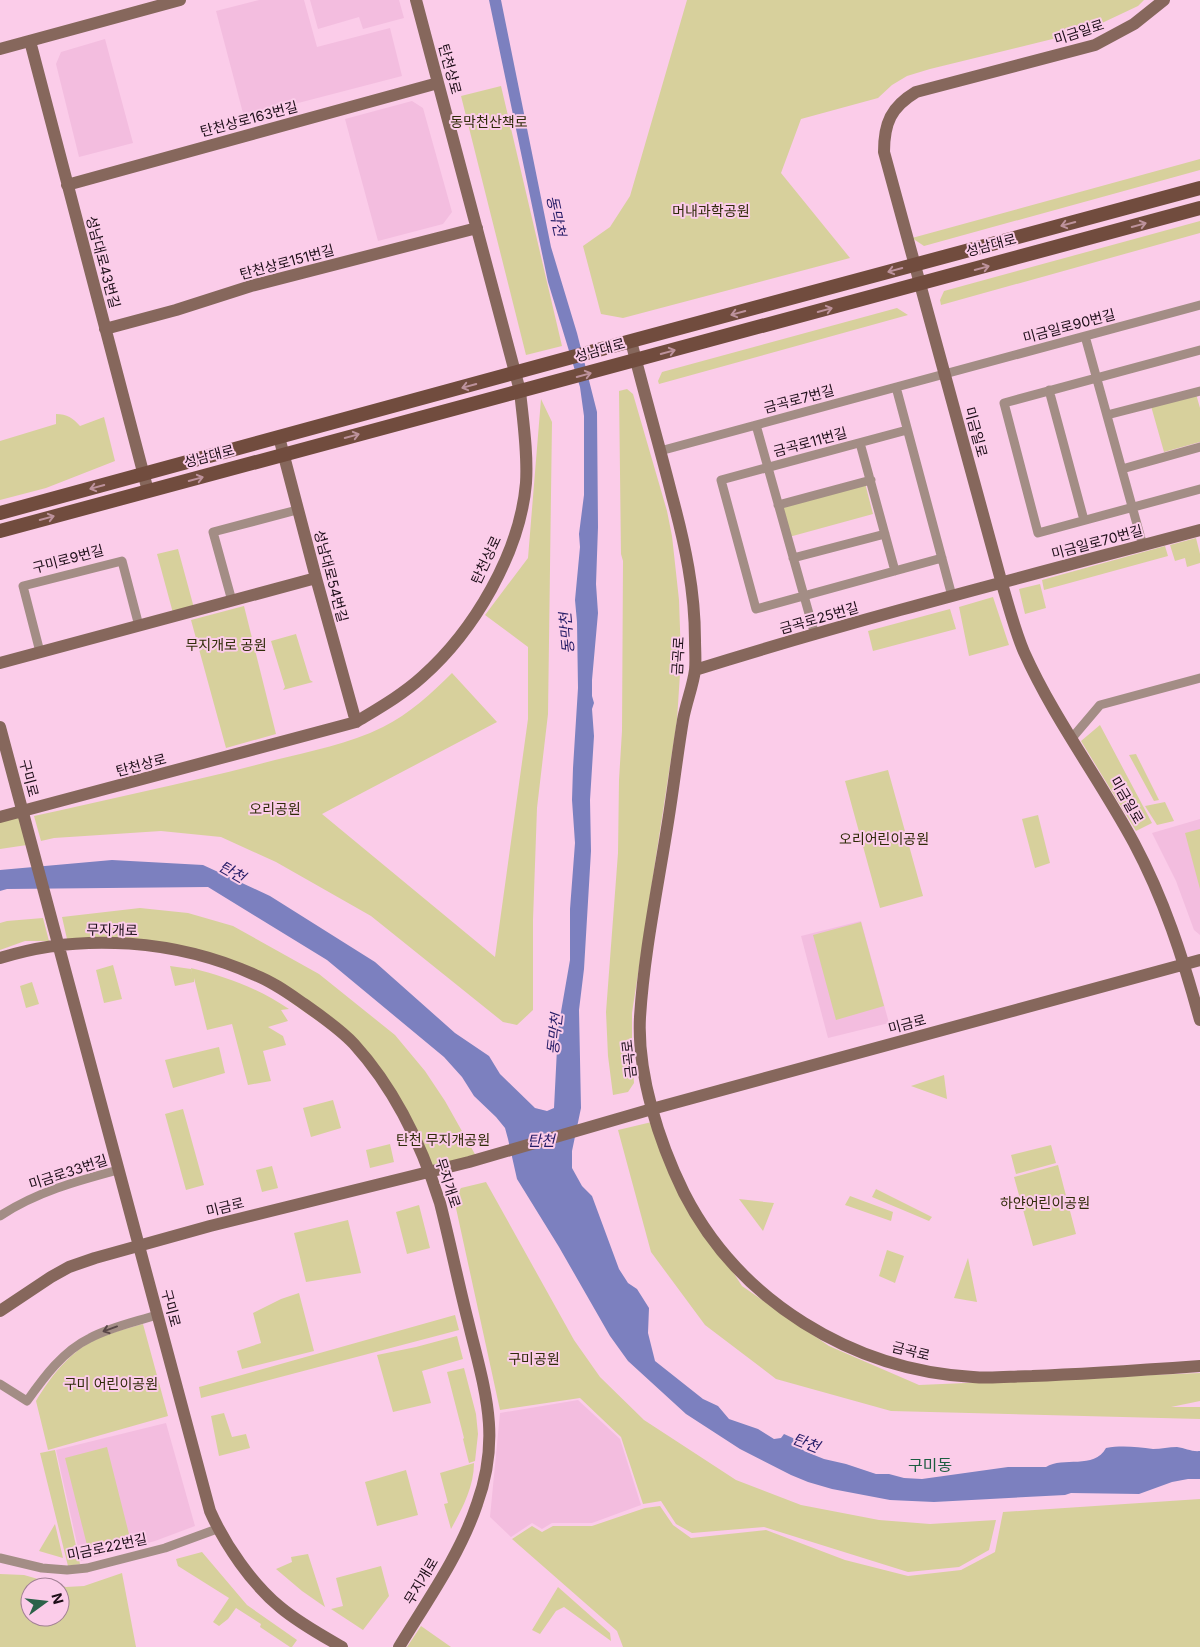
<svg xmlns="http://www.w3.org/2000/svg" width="1200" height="1647" viewBox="0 0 1200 1647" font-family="Inter,'Noto Sans KR',sans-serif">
<rect width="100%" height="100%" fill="#fbcce9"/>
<path fill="#f3bddf" d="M259 0H304L317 47 390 28 402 76 244 117 216 11Z
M310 0H399L404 18 363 29 359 17 318 29Z
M105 39 133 143 79 157 56 64 61 52Z
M412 101 423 108 452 212 443 224 378 241 345 119Z
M1200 819V935L1194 930 1176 881 1152 833Z
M861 921 889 1023 828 1038 801 936Z
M578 1400 620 1439 641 1505 592 1523H552L542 1529 532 1523 511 1537 490 1517 500 1413Z
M166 1423 195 1526 155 1541 81 1561 56 1450Z"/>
<path fill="#d7d09c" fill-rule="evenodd" d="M687 0H1144L1138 6 1085 31 930 69 907 76 892 85 878 98 801 119 781 173 850 258 623 318 601 314 583 246 610 227 630 196Z
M501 86 562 346 526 355 461 96Z
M1200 159V170L924 246 912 238Z
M1200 221V233L941 305 940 300 944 291Z
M897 308 908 315 659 384 658 381 662 372Z
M627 389 633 394 667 511 672 536 679 600 681 658 677 720 632 1013V1052L634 1083 628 1092 613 1095 608 1056 606 1012 618 853 619 780 622 731 623 561 621 554 619 391Z
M1196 394 1200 408V442L1164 452 1151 406Z
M541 399 552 422 548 714 537 808 533 920V1010L517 1025 503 1022 371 916 276 862 221 837 161 831 54 838 41 841 34 816C114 798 195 781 275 760 311 751 349 744 383 727 409 714 432 693 452 673L497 722 322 814 495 957 528 719V647L485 615 528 558Z
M56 414C67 414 73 418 80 426L104 417 115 461 46 488 0 500V441L56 424Z
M865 483 873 514 789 537 781 507Z
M1196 538 1200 554V563L1187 567 1185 558 1175 561 1170 545Z
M1165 546 1168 556 1044 590 1042 580Z
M178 549 194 608 173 613 157 554Z
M1040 584 1046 608 1025 614 1019 589Z
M993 597 1009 645 969 656 959 607Z
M244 606 276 734 226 748 191 620Z
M950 609 956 629 873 651 868 631Z
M296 634 310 680 313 682 283 690 285 687 271 641Z
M1100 725 1152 823 1136 831 1081 741Z
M1136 754 1159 800 1154 801 1129 755Z
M888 770 923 896 880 908 845 781Z
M1165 802 1174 821 1157 825 1145 806Z
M1038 815 1050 863 1035 868 1022 819Z
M20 817 27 845 0 849V822Z
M1200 829V889L1185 833Z
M140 908 188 913 233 926 319 974 395 1035 425 1071 445 1101 476 1156 433 1167 373 1060 231 960 67 939 62 917Z
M43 918 49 941H25L0 950V923L7 921Z
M861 922 884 1006 836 1020 813 935Z
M113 965 122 999 104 1003 96 970Z
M170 966 191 969 192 974 191 968C227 977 258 988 289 1009L281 1010 288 1021 268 1027 283 1036 286 1045 263 1051 271 1081 248 1085 232 1024 207 1030 194 978V982L175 986Z
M32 982 39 1004 26 1008 20 986Z
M219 1047 225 1073 173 1088 165 1060Z
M944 1075 947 1099 911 1086Z
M333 1100 341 1128 311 1137 303 1108Z
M183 1109 204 1185 186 1190 165 1114Z
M656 1121 698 1218 742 1286 829 1346 919 1385 1200 1373V1401L1171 1407H1200V1419L891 1411 776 1379 705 1325 651 1252 618 1130Z
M390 1144 394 1162 370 1168 366 1150Z
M1051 1145 1056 1163 1016 1174 1011 1155Z
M1058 1165 1076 1234 1033 1246 1014 1177Z
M272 1166 278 1188 262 1192 256 1170Z
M486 1182 574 1340 600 1377 644 1420 736 1480 801 1505 879 1520 930 1524 996 1520 989 1550 959 1567 908 1572 764 1527 692 1533 676 1524 661 1501 643 1504 621 1437 580 1398 500 1410 454 1199 461 1188Z
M876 1189 932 1217 929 1221 872 1197Z
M850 1196 893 1212 891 1221 845 1205Z
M739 1199 774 1203 763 1231Z
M419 1205 430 1248 407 1254 396 1212Z
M348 1220 361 1273 306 1282 294 1233Z
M887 1250 904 1256 895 1283 879 1276Z
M968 1258 977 1302 954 1298Z
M299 1293 314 1351 242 1369 237 1351 261 1343 253 1313 281 1299Z
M455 1315 459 1330 201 1398 199 1387Z
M143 1324 168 1416 48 1450 36 1401C49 1379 68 1354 91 1342 107 1333 126 1329 143 1324Z
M457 1336 463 1359 422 1371 431 1403 393 1412 377 1355 416 1347Z
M464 1368 476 1414 478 1434 475 1461 469 1463 463 1439 464 1438 447 1372Z
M224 1413 232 1437 246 1434 250 1448 219 1456 211 1416Z
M107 1447 130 1538 88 1549 65 1458Z
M55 1450 80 1564 68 1566 40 1453Z
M474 1463C474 1487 462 1509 451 1529L444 1504 448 1503 440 1473Z
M406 1470 418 1515 377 1526 365 1482Z
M1200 1499V1647H623L617 1631 512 1539 532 1526 542 1532 553 1526H592L645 1508 660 1506 673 1525 691 1538 766 1530 845 1560 908 1576 961 1570 995 1552 1003 1512Z
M55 1524 63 1558 39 1551Z
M202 1552 247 1605 297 1640 292 1647H290L260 1627 261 1624 236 1608 228 1619 219 1626 213 1622 229 1598 178 1566 176 1559Z
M308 1554 325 1607 302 1591 276 1569 292 1562 291 1557Z
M381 1566 389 1596 363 1630 331 1609 343 1606 336 1578Z
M122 1573 136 1647H0V1574L24 1575 66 1587 84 1586ZM30 1587H60V1617H30Z
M558 1587 610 1633 611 1641 564 1607 556 1611 540 1634 532 1630Z
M421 1626 451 1647H407Z"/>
<path fill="#7c80bf" d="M489 0H501L551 247 577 333 597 412 598 527 596 584 598 613 592 680V696L594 703 592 709 594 736 590 800 591 851 584 969 579 1010 581 1108 572 1151V1168L582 1186 592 1196 619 1269 628 1283 637 1289 649 1308 648 1333 655 1361 703 1399 718 1406 729 1419 758 1429 774 1439 781 1438 784 1434 795 1439 804 1451 824 1459 846 1464 876 1474H889L904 1478 922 1479 1008 1467H1046C1063 1456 1094 1470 1106 1448 1122 1445 1137 1447 1153 1449 1161 1449 1169 1447 1177 1447 1185 1448 1192 1452 1200 1451V1479H1188L1172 1482 1139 1494 1071 1493 1065 1495 934 1502 890 1500 832 1489 808 1482 791 1475 740 1449 686 1414 628 1361 610 1336 559 1247 517 1179 508 1139 505 1128 496 1117 474 1096 462 1077 444 1057 327 960 208 887 7 889 0 891V870L112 860 203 865 270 896 375 962 455 1033 489 1056 500 1074 535 1108 547 1111 554 1108 558 1029 570 960V909L575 843 572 800 573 768 578 688 577 622 575 600 580 547 579 534 584 495V416L580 387 548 282Z"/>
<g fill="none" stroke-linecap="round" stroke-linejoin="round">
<path stroke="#a38d85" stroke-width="9" d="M1085 336 1143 546
M1200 350 1004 403 1038 533 1200 489
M896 387 952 596
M1049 390 1084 520
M1107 415 1200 391
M756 425 815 635
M907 430 721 480 756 609 942 558
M860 443 895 571
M660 451 1200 305
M1122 469 1200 447
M778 505 871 480
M793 558 885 534
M232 601 213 532 297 510
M40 652 23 586 122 561 139 626
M1072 738 1100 705 1200 678
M0 1216C36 1192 77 1181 118 1170
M0 1384 27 1401C44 1377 63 1351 90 1338 111 1327 135 1322 157 1315
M0 1558 42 1568 67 1570 87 1568 165 1548 217 1529"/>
<path stroke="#86675c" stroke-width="12" d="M1164 0 1134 24 1095 45 916 92C891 107 884 123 884 152L1002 584C1009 607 1015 631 1024 652 1054 719 1099 778 1134 843 1164 899 1183 958 1200 1020
M30 41 148 491
M0 49 180 0
M67 185 438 83
M105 329 176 310 251 286 477 228
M631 341C644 393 659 444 672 496 685 544 695 591 695 640 695 650 696 660 695 670 693 686 686 703 683 720 677 756 673 792 667 828 657 891 644 954 640 1017 637 1074 659 1142 684 1193 739 1301 852 1370 973 1377 992 1379 1013 1376 1032 1376 1088 1374 1144 1370 1200 1366
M279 437 316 578 356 722
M0 663 316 578
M695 670C861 618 1031 575 1200 530
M0 727 210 1511C225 1545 252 1584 280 1607 299 1623 321 1635 342 1647
M0 817 356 722C379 708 402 695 422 677 474 631 520 553 526 483 528 453 523 421 520 391L416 0
M0 958C82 932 178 940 255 975 273 982 288 993 304 1004 321 1016 340 1029 354 1044 394 1088 422 1146 440 1203 450 1242 458 1282 468 1321 484 1388 502 1435 477 1504 460 1555 427 1601 399 1647
M0 1311 51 1277 69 1267 95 1258 210 1226 469 1162 652 1109 1200 960"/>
<path stroke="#714c3e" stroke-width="14" d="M0 513 631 341 1200 188
M0 531 1200 208"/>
</g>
<defs><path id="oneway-shaft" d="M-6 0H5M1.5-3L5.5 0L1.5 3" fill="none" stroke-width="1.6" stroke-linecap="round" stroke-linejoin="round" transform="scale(1.25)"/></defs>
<g stroke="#bd929c">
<use href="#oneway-shaft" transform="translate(1068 224) rotate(165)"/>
<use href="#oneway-shaft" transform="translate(1139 225) rotate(-15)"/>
<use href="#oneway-shaft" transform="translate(982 268) rotate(-15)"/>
<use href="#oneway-shaft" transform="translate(895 270) rotate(165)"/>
<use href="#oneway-shaft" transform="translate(825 310) rotate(-15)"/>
<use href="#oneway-shaft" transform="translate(738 313) rotate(165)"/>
<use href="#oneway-shaft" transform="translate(668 352) rotate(-15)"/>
<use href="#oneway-shaft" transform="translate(584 375) rotate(-15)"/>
<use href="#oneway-shaft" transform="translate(469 386) rotate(165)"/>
<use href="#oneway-shaft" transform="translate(352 436) rotate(-15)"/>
<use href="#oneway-shaft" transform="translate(196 479) rotate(-15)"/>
<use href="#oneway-shaft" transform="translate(97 487) rotate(165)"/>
<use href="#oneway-shaft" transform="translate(47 518) rotate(-15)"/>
</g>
<use stroke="#594748" href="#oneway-shaft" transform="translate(110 1329) rotate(160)"/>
<g text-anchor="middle" stroke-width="4" stroke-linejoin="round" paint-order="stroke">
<g font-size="14" fill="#1c0d17" stroke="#fbcce9">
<text transform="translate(1079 32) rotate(-18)" y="5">미금일로</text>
<text transform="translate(450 69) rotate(75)" y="5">탄천상로</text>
<text transform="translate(249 119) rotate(-15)" y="5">탄천상로163번길</text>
<text transform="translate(991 245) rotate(-15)" y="5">성남대로</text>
<text transform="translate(103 262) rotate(75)" y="5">성남대로43번길</text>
<text transform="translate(287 262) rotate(-15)" y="5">탄천상로151번길</text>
<text transform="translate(1069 326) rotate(-15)" y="5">미금일로90번길</text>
<text transform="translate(600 350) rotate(-16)" y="5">성남대로</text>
<text transform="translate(799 399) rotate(-15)" y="5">금곡로7번길</text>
<text transform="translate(976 432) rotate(75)" y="5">미금일로</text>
<text transform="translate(810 442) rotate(-15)" y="5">금곡로11번길</text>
<text transform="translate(209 456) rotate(-15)" y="5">성남대로</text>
<text transform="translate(1097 542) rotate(-15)" y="5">미금일로70번길</text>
<text transform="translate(68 559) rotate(-15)" y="5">구미로9번길</text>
<text transform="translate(486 560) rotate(-65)" y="5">탄천상로</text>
<text transform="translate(331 576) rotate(75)" y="5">성남대로54번길</text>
<text transform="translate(819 618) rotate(-16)" y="5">금곡로25번길</text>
<text transform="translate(678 656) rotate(-87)" y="5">금곡로</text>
<text transform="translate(141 765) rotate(-15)" y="5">탄천상로</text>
<text transform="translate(29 778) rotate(75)" y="5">구미로</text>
<text transform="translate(1127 800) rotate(60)" y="5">미금일로</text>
<text transform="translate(112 930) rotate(1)" y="5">무지개로</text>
<text transform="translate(907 1024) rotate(-15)" y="5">미금로</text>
<text transform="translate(629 1059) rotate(-97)" y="5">금곡로</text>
<text transform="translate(68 1172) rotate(-18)" y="5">미금로33번길</text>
<text transform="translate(448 1183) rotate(72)" y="5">무지개로</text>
<text transform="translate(225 1207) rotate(-14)" y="5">미금로</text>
<text transform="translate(171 1308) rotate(75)" y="5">구미로</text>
<text transform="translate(911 1351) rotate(14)" y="5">금곡로</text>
<text transform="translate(107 1547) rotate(-12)" y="5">미금로22번길</text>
<text transform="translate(421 1581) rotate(-59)" y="5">무지개로</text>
</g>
<g font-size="14" fill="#302b09" stroke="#fbcce9">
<text x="489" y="127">동막천산책로</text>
<text x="711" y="216">머내과학공원</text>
<text x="226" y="650">무지개로 공원</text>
<text x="275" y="814">오리공원</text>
<text x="884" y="844">오리어린이공원</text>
<text x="443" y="1145">탄천 무지개공원</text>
<text x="1045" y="1208">하얀어린이공원</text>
<text x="534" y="1364">구미공원</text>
<text x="111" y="1389">구미 어린이공원</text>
</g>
<g font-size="15" font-style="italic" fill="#241b66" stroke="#fbcce9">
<text transform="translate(556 216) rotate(78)" y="5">동막천</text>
<text transform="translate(567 633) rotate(-95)" y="5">동막천</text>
<text transform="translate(232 872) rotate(30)" y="5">탄천</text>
<text transform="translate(555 1034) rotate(-84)" y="5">동막천</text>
<text x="541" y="1146">탄천</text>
<text transform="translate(806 1443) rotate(21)" y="5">탄천</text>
</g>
<g font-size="16" fill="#1d5d41" stroke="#fbcce9">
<text x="930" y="1471">구미동</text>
</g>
</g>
<g transform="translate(45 1602) rotate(75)"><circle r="24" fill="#fbcce9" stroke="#a28095"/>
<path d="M0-4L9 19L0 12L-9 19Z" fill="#2c6249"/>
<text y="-8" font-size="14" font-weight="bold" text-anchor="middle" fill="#1c0d17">N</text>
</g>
</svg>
